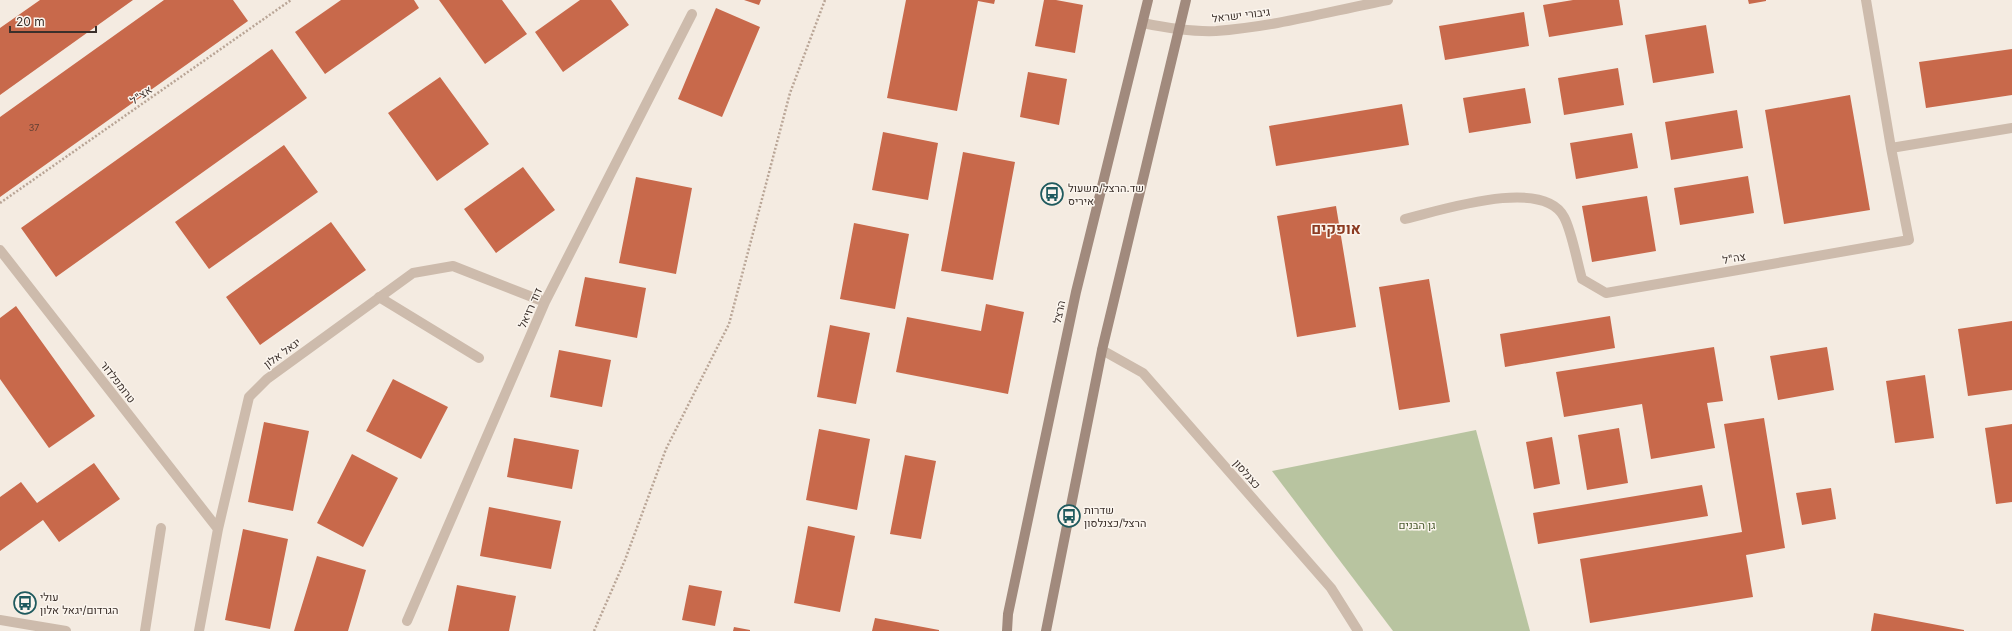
<svg xmlns="http://www.w3.org/2000/svg" width="2012" height="631" viewBox="0 0 2012 631" font-family="Inter,Heebo,sans-serif">
<rect width="100%" height="100%" fill="#f4ebe1"/>
<path fill="#b8c4a0" d="M1476 430 1530 631H1393L1272 471Z"/>
<path fill="#c8694b" d="M40 0H133L0 95V28Z
M164 0H233L248 21 0 197V117Z
M341 0H414L419 8 325 74 295 32Z
M439 0H502L527 34 485 64Z
M580 0H611L629 25 563 72 535 32Z
M744 0H761L759 5Z
M906 0H995L994 4 978 1 957 111 887 98Z
M1044 0H1056L1083 5 1075 53 1035 46Z
M1573 0H1619L1623 25 1549 37 1543 5Z
M1748 0H1766V1L1749 4Z
M716 8 760 27 722 117 678 99Z
M1524 12 1529 46 1445 60 1439 26Z
M1706 25 1714 73 1653 83 1645 35Z
M272 49 307 98 56 277 21 228Z
M2012 49V95L1926 108 1919 62Z
M1618 68 1624 105 1564 115 1558 78Z
M1028 72 1067 79 1059 125 1020 117Z
M440 77 489 144 437 181 388 113Z
M1525 88 1531 123 1469 133 1463 98Z
M1850 95 1870 210 1784 224 1765 110Z
M1402 104 1409 145 1276 166 1269 126Z
M1737 110 1743 148 1671 160 1665 122Z
M883 132 938 143 928 200 872 190Z
M1632 133 1638 168 1576 179 1570 143Z
M284 145 318 192 209 269 175 222Z
M963 152 1015 162 993 280 941 271Z
M523 167 555 210 496 253 464 209Z
M1748 176 1754 213 1680 225 1674 188Z
M636 177 692 188 676 274 619 263Z
M1647 196 1656 251 1592 262 1582 206Z
M1336 206 1356 327 1297 337 1277 216Z
M331 222 366 270 260 345 226 297Z
M854 223 909 234 895 309 840 299Z
M585 277 646 288 637 338 575 326Z
M1429 279 1450 402 1399 410 1379 287Z
M986 304 1024 312 1008 394 896 372 907 317 981 331Z
M16 306 95 416 49 448 0 379V318Z
M1610 316 1615 348 1505 367 1500 334Z
M2012 321V390L1968 396 1958 329Z
M830 325 870 333 856 404 817 397Z
M1714 347 1723 401 1707 403 1715 448 1651 459 1642 404 1564 417 1556 372Z
M1827 347 1834 390 1778 400 1770 356Z
M559 350 611 360 602 407 550 397Z
M1925 375 1934 438 1895 443 1886 381Z
M393 379 448 407 421 459 366 431Z
M1764 418 1785 548 1746 555 1753 597 1590 623 1580 559 1742 532 1724 424Z
M264 422 309 431 293 511 248 502Z
M2012 424V502L1996 504 1985 428Z
M1619 428 1628 483 1587 490 1578 435Z
M819 429 870 439 857 510 806 500Z
M1552 437 1560 484 1534 489 1526 442Z
M514 438 579 450 572 489 507 477Z
M352 454 398 478 363 547 317 523Z
M905 455 936 461 921 539 890 534Z
M94 463 120 499 59 542 43 520 0 551V497L21 482 37 503Z
M1702 485 1708 516 1538 544 1533 513Z
M1831 488 1836 519 1802 525 1796 493Z
M489 507 561 521 551 569 480 556Z
M808 526 855 536 840 612 794 603Z
M243 529 288 539 270 629 225 620Z
M317 556 366 570 348 631H294Z
M457 585 516 596 509 631H448Z
M689 585 722 591 715 626 682 620Z
M1874 613 1964 630V631H1871Z
M875 618 939 630V631H872Z
M734 627 750 630V631H733Z"/>
<g fill="none" stroke-linecap="round" stroke-linejoin="round">
<path stroke="#b9a596" stroke-width="2.5" stroke-dasharray="2 2" stroke-linecap="butt" d="M0 203 291 0
M594 631 625 560 666 449 729 324 790 93 825 0"/>
<path stroke="#cdbbac" stroke-width="10" d="M379 297 479 358
M145 631 161 528"/>
<path stroke="#cdbbac" stroke-width="10" d="M1866 0 1891 148
M1143 23C1167 28 1191 32 1216 31 1274 27 1331 11 1388 0
M1405 219C1439 211 1543 176 1564 217 1572 232 1577 262 1582 279L1606 293 1909 240 1891 148 2012 128
M0 250 218 529
M1102 350 1143 373 1331 588 1358 631
M0 620 66 631
M407 621 545 302 692 14
M199 631 218 529 249 397 267 379 413 273 453 266 545 302"/>
<path stroke="#a18a7d" stroke-width="10" d="M1007 631 1008 614 1076 292 1148 0
M1046 631 1102 350 1186 0"/>
</g>
<defs>
<g id="bus-ring" transform="scale(1.15)"><circle r="9.5" fill="#fbf5ee" stroke="#1f5a5e" stroke-width="1.5"/><path d="M-5-6H5V4H4V6H2V4H-2V6H-4V4H-5ZM-3.5-4V0h7V-4ZM-3.5 1.2v1.5H-2V1.2ZM2 1.2v1.5H3.5V1.2Z" fill="#1f5a5e"/></g>
</defs>
<g fill-rule="evenodd">
<use href="#bus-ring" x="1052" y="194"/>
<use href="#bus-ring" x="1069" y="516"/>
<use href="#bus-ring" x="25" y="603"/>
</g>
<g text-anchor="middle" stroke-width="3" stroke-linejoin="round" paint-order="stroke">
<g font-size="9" fill="#5e3e33">
<text x="34" y="131">37</text>
</g>
<g font-size="11" fill="#3b302b" stroke="#fbf5ee">
<text transform="translate(1241 15) rotate(-7)" y="4">גיבורי ישראל</text>
<text transform="translate(141 95) rotate(-35)" y="4">אצ"ל</text>
<text transform="translate(1734 258) rotate(-10)" y="4">צה"ל</text>
<text transform="translate(530 308) rotate(-66)" y="4">דוד רזיאל</text>
<text transform="translate(1059 312) rotate(-78)" y="4">הרצל</text>
<text transform="translate(282 353) rotate(-36)" y="4">יגאל אלון</text>
<text transform="translate(118 382) rotate(52)" y="4">טרומפלדור</text>
<text transform="translate(1247 474) rotate(49)" y="4">כצנלסון</text>
</g>
<g font-size="11" fill="#3b302b" stroke="#fbf5ee" text-anchor="start">
<text x="1068" y="192">שד.הרצל/משעול<tspan x="1068" dy="13">איריס</tspan></text>
<text x="1084" y="514">שדרות<tspan x="1084" dy="13">הרצל/כצנלסון</tspan></text>
<text x="40" y="601">עולי<tspan x="40" dy="13">הגרדום/יגאל אלון</tspan></text>
</g>
<g font-size="11" fill="#4a5a2e" stroke="#fbf5ee">
<text x="1417" y="529">גן הבנים</text>
</g>
<g font-size="15" font-weight="bold" fill="#8c3b22" stroke="#fbf5ee">
<text x="1336" y="234">אופקים</text>
</g>
</g>
<path d="M10 26v6h86v-6" fill="none" stroke="#3b302b" stroke-width="2"/>
<text x="16" y="26" font-size="12" fill="#3b302b" stroke="#fbf5ee" stroke-width="3" paint-order="stroke">20 m</text>
</svg>
